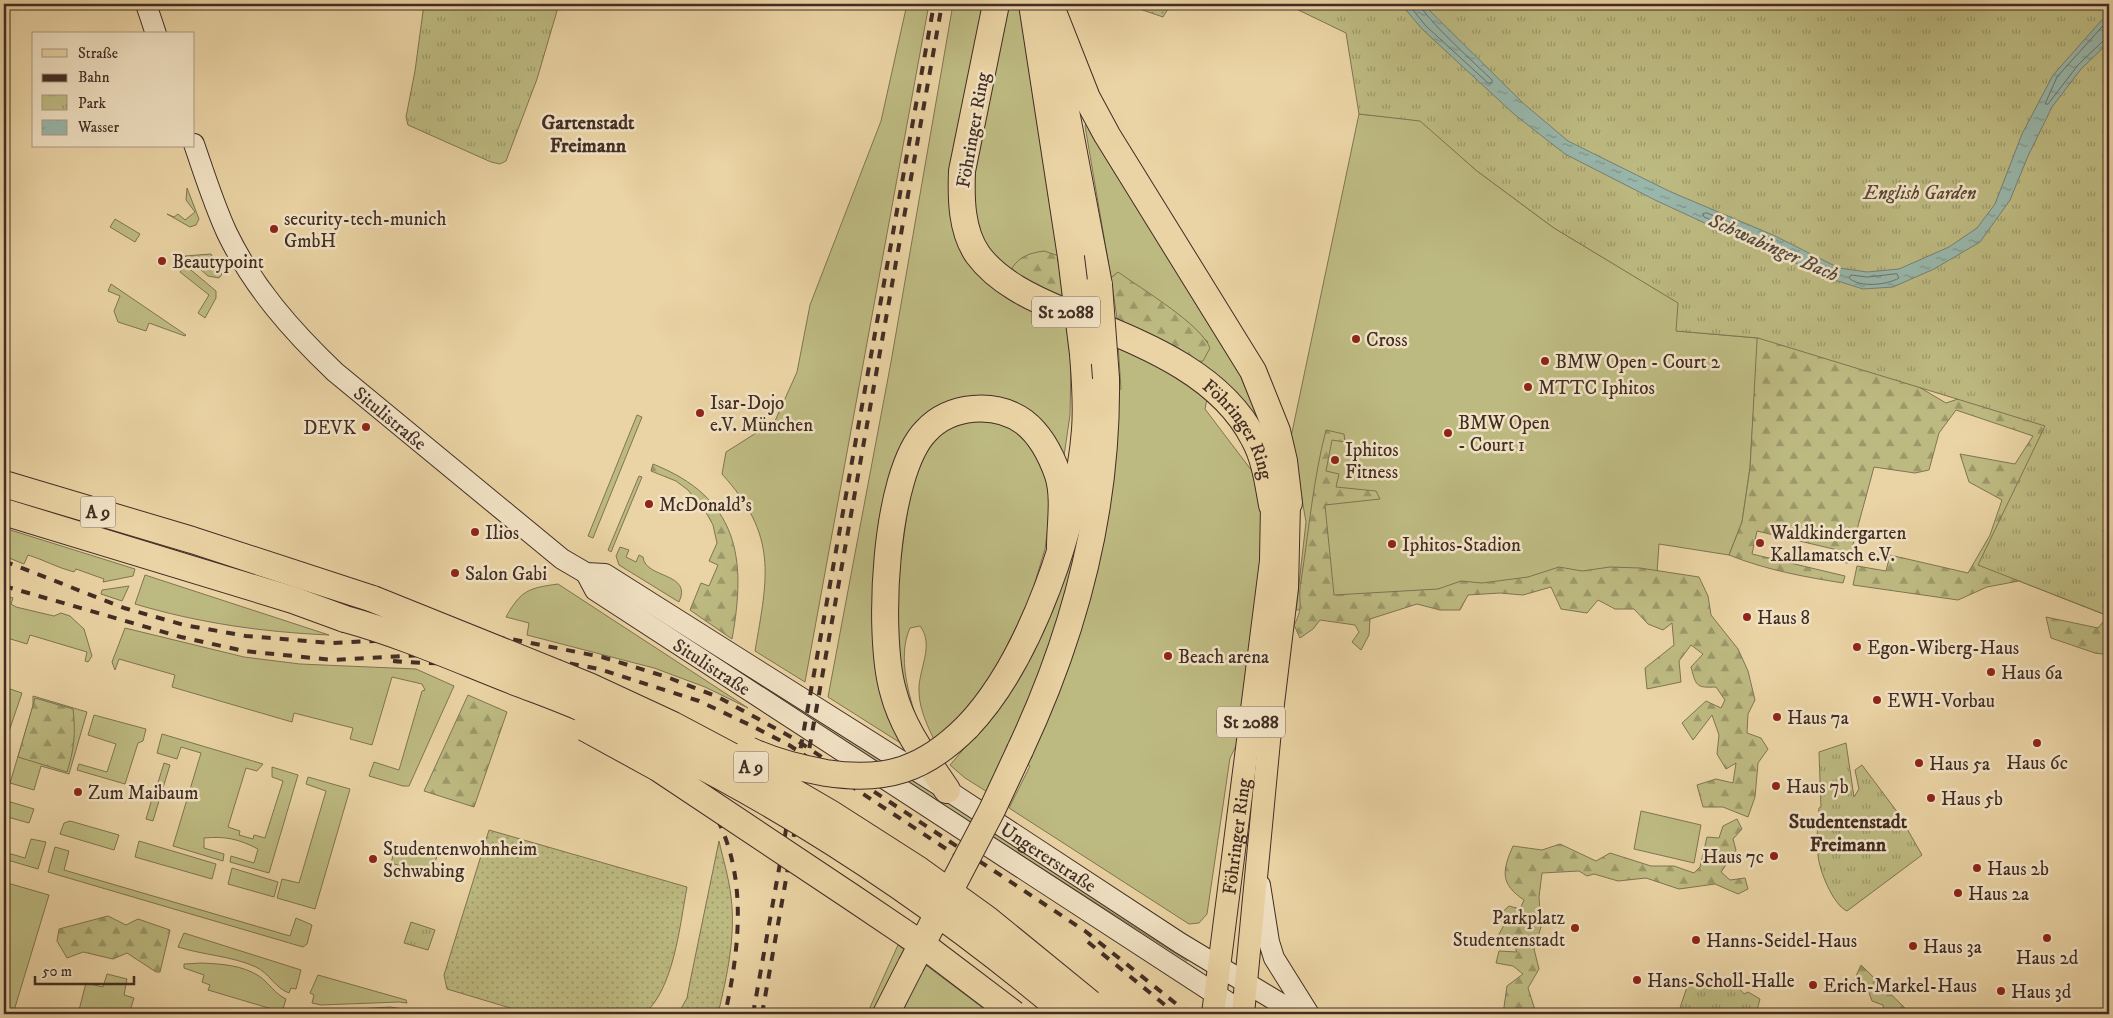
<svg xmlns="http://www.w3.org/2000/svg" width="2113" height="1018" viewBox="0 0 2113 1018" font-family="'IM FELL DW Pica',serif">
<defs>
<pattern id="forest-firs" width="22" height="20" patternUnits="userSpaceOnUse" patternTransform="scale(1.25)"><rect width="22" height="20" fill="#bdba81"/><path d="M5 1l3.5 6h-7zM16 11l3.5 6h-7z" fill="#9b9869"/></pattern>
<pattern id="park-tufts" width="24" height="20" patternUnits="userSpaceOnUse" patternTransform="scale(1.25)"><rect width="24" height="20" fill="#bdba81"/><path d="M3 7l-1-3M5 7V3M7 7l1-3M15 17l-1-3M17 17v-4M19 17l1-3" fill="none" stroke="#9b9869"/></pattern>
<pattern id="garden-dots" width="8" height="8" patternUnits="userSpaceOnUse" patternTransform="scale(1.25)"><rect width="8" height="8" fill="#bdba81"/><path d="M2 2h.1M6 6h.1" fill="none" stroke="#9b9869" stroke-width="1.8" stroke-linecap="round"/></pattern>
<pattern id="water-ripples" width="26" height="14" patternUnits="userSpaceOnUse" patternTransform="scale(1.25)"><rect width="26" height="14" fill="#98b7ab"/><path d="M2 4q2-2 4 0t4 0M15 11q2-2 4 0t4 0" fill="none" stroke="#7e958b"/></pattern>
</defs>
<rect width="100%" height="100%" fill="#ead3a4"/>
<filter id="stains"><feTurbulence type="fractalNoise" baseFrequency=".004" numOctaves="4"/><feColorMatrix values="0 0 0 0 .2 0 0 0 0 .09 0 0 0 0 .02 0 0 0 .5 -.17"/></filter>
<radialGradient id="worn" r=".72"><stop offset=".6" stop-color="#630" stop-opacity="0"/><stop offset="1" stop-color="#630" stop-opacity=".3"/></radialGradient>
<path fill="#bdba81" stroke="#807453" d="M907 4H929L805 682 755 651C768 575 778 536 722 474L726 452 775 421 797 372 810 305 881 121Z
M953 4H990L957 225 1066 323 1071 363 1070 415 1064 456 1055 437 1044 423 933 415 875 613 910 749 828 697 891 362Z
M1007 4H1024L1059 256 1013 274 998 262 979 235 971 187Z
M1359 114 1420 120 1477 171 1554 228 1679 303 1677 331 1758 338 1750 468 1742 522 1729 555 1659 544 1657 573 1296 610 1306 522 1291 437Z
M1087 122 1242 366 1275 456 1193 362 1208 342 1186 321 1117 273 1111 278 1085 126Z
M187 188 199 219 196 225 190 227 167 214 174 217 178 214 185 220 195 212 186 200Z
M115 219 140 234 135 242 110 227Z
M211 254 222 274 219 278 208 276 185 256Z
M185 265 216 291V298L205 318 198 313 209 295 180 272Z
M111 284 186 335 185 336 149 323 146 331 118 322 114 311 120 296 108 291Z
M1118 344 1208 394 1205 409 1252 471 1265 523 1238 742 1230 758 1207 914 1199 923 1189 924 1009 808 1030 766 1025 763 1115 390 1121 389Z
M637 415 642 417 593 538 588 536Z
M978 417 1019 430 1049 473 1051 505 1045 549 1030 599 989 682 937 746C929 729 919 710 919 691 918 670 935 645 920 626L910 628C897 657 909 695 918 724L905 703 893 616 912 477 937 434Z
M639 476 642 477 611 552 608 550Z
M1086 524 1054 641 989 793 965 778 950 765 992 716 1075 530Z
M4 528 135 569 133 576 103 582 104 579 76 569 74 572C58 568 42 559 28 555L24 564 4 556Z
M620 547 629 550 626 557 636 562 639 555 643 557C645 579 693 572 679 602L619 565 616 556Z
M145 575 329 635C262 632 199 623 135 604Z
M603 583 1188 956 1187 961 772 696Z
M558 584 748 708 705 687 654 668 527 635 529 623 506 617C521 590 529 588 558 584Z
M129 586 122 601 101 594 102 590Z
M4 595 13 598 11 604 16 607 54 616 61 613 70 616 84 629 92 656 88 662 85 661 87 652 30 635 27 644 4 637Z
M125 628 244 657 300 664 416 669 454 686 409 786H403L369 776 374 762 399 770 422 691 425 690 422 684 392 677 372 745 350 739 353 728 294 713 292 722 172 687 175 675 119 659 115 670 112 662Z
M4 687 22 693 4 746Z
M33 696 87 712 69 774 41 766 34 790 10 783 33 706Z
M94 715 146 729 143 741 138 743 125 784 77 770 79 764 107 772 116 744 88 735Z
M162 734 263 764 257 771 246 768 228 827 240 831 239 835 253 839 254 835 265 838 283 781 272 777V767L298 775 269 873 230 862 231 856 254 863 258 849C239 839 225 836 204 838V848L224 854 223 861 173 846 201 753 181 747 177 759 157 753Z
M164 763 170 765 162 791 156 789Z
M308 777 350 789 315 909 277 898 282 879 299 883 326 791 306 784Z
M154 792 161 794 153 821 146 819Z
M4 800 34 809 29 823 4 816Z
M1641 811 1701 825 1694 863 1634 849Z
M70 821 119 835 114 850 60 834 64 823Z
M31 839 46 842 38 869 4 859V852L25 858Z
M139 841 216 864 212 879 135 857Z
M396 844 437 856 431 875 391 863Z
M55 847 69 851 64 870 290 936 296 918 312 925 307 944 303 947 48 872Z
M232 868 278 882 274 897 228 884Z
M4 882 49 895 13 1014H4Z
M184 933 301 970 296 989 291 988 289 993C275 988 269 973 256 967 232 956 203 955 178 947Z
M898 945 908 953 878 1014H867Z
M202 963C221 964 242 965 259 976 269 983 275 994 286 999L282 1012 208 990 210 985 202 982 204 975 184 968V964Z
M923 963 991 1014H898Z
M107 974 127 979 124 995 134 998 129 1014H78L86 983 103 987Z
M318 975 406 1000 407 1003 399 1002 321 1005 312 1003 314 995 310 993Z
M390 1007 411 1010 412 1014H309L312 1009 325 1011Z"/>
<path fill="url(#forest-firs)" stroke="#807453" d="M1980 242 2109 575V655L2095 653 2051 638 2046 617 2098 628 2108 616 2019 581 1987 587 1958 600 1853 585 1857 566 1886 571 1890 555 1968 573 1990 535 2002 500 1969 482 1960 454 2015 464 2033 436 1956 410 1939 433 1929 470 1915 473 1874 467 1848 563 1840 562 1842 551 1757 531 1752 554 1845 576 1843 583C1805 577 1766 570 1729 555L1742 522 1750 468 1759 304 1902 377 1946 403 1970 395Z
M1044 251 1059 256 1063 300 1013 274 1012 268C1020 256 1030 253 1044 251Z
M1118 272C1140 288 1201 324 1210 348L1203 361 1193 362 1118 325 1111 278Z
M1326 430 1344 434 1345 442 1332 440 1326 471 1339 474 1336 487 1376 491 1380 499 1325 505 1334 595 1438 589 1461 581 1482 583 1528 577 1559 567 1582 571 1610 567 1640 568 1699 577 1708 596 1711 615 1738 649 1748 671 1755 700 1748 714 1747 733 1761 738 1768 749 1758 763 1755 797 1748 817 1723 807H1703L1697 785 1716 779 1733 783 1736 763 1726 769 1717 754 1719 735 1712 715 1693 740 1682 723 1706 701 1721 708 1725 700 1716 687C1696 688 1696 686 1691 667L1703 654 1691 645 1679 661 1681 682 1647 689 1645 668 1674 645 1672 623 1663 630 1648 624 1634 609H1615L1598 600 1587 613 1561 609 1551 587 1523 595 1500 593 1468 595 1460 610H1440L1417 604 1370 619 1369 635 1361 650 1352 642 1359 632 1355 625 1320 620 1313 629 1300 638 1294 625C1305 605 1297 602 1301 581 1309 530 1313 480 1326 430Z
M653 464C738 498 747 557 732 639L690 610 701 583 709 586 718 565 709 561 717 543 713 525 707 514 688 490 676 481 651 471Z
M468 695 507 712 474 807 424 791Z
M35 698 73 709C76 733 74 750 67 772L18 757Z
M1737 819 1742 829 1733 839 1736 850 1721 872 1730 880 1745 878 1748 889 1738 894 1715 884 1679 889 1646 878 1618 881 1594 874 1587 876 1579 871 1542 873 1539 897 1541 927 1534 949 1539 969 1528 988 1535 1010 1530 1014H1503L1507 986 1523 974 1513 966 1496 963 1499 951 1517 952 1514 945 1497 938 1504 925 1498 916 1509 906 1520 909 1524 900C1500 884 1502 871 1513 846L1542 850 1560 844 1596 861 1610 853 1651 866H1674L1694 873 1700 867 1707 837 1719 838 1723 826Z
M108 916 126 925 138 919 170 930 160 972H156L127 953 113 959 83 952 67 958 57 941 59 929Z
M1861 965 1911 1014H1884L1883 1005 1872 1001 1868 990 1851 987Z"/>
<path fill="url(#park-tufts)" stroke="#807453" d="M424 4H559L537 79 506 161 500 164 491 162 408 125 406 117 415 71Z
M1286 4H2109V616L1978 565 2045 426 1758 338 1676 331 1678 303 1554 228 1477 171 1420 121 1359 114 1346 33Z
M1846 743 1854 797 1859 789 1855 770 1862 765 1898 813 1922 855 1847 911C1833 905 1819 870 1818 855 1816 839 1818 824 1819 808L1821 807 1819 752Z
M411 922 435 930 428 950 404 943Z
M1689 981 1705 986 1707 982 1737 986 1744 994 1748 992 1760 999 1756 1014H1678Z"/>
<path fill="url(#garden-dots)" stroke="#807453" d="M1125 4H1171L1163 17Z
M489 830 687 887C680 924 674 989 644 1014H530L447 989 444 975Z
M719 841C723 859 729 878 731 897 736 936 727 976 718 1014H678L687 998 690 982Z"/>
<path fill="url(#water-ripples)" stroke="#768075" d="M1401 4H1423L1523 103 1568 141 1671 192 1773 235 1839 268 1867 272 1899 269 1949 247 1977 228 1995 204 2022 134 2053 75 2109 12V42L2081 69 2052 107 2028 156 2010 200 1980 242 1934 269 1893 287 1863 289 1819 275 1758 243 1722 231 1655 200 1565 154 1515 115 1422 29Z"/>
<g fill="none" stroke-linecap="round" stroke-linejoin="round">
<path stroke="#6d7268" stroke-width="1" d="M1408 4 1426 26 1488 83H1492V80C1480 68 1421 15 1420 4
M2109 19 2057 77 2045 104H2048L2078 65 2104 40 2109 38
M1707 213 1733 224 1734 227 1731 228 1704 217 1703 214Z
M1897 274 1899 278C1887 285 1860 288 1849 278L1851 275 1867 277Z"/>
<g stroke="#422d25" stroke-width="22">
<g id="secondary">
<path d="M146 4 156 34"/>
<path id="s1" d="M194 144C204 173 214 205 227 233 253 287 292 331 335 372L562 559 586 573 605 574 947 790 1180 943 1298 1014"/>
<path id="s2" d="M586 573 595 590 1246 1014"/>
<path d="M1260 885 1269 942 1274 958 1309 1014"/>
</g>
</g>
<g stroke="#422d25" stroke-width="24">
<g id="primary">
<path id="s3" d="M1213 1014 1271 561 1272 505"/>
<path d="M1243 1014 1271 720 1287 588 1289 503"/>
</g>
</g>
<g stroke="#422d25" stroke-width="28">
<g id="highway">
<path id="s4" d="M996 4 962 171C961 198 961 231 978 255 998 282 1032 298 1063 311 1131 340 1218 368 1254 439 1265 459 1268 483 1272 505"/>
<path d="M1032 4 1071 257"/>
<path d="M1050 4 1087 98 1107 135 1253 371 1277 431 1284 461 1289 503"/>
<path d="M1055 53 1099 285"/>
<path d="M4 484 192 540 373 599"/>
<path d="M4 512 293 600 345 619"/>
<path d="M967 727C1031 660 1078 522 1085 430 1087 405 1085 379 1083 354"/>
<path d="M1020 750C1075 633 1108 508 1106 378"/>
<path d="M947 790C926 758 903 730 893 691 877 635 884 474 926 431 950 405 995 401 1024 422 1041 435 1051 455 1058 475 1065 497 1060 525 1060 547"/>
<path d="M886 1014 911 965"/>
</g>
</g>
<use href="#secondary" stroke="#f1e2c4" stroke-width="20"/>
<use href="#primary" stroke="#ead3a4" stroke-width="22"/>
<use href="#highway" stroke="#ead3a4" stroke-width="26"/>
<path stroke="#422d25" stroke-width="4" stroke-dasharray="9 9" stroke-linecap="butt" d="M4 561 124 608 184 625 246 636 332 643 474 636 511 639 602 657 667 677 718 697 793 738 1085 931 1189 1014
M4 586 181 637 244 651 333 660 473 652 547 659 599 669 699 701 752 726 789 745 963 860
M393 661C425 664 459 662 491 669 526 676 560 693 592 709 732 777 758 869 725 1014
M1088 942 1176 1014
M753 1014 934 4
M762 1014 942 4"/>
<g stroke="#422d25" stroke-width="28" stroke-linecap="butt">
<path id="highway-bridge" d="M1071 257 1083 354
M1099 285 1106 378
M373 599 589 686 673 725 739 760 830 813 919 870 987 919 1090 1003
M345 619C400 634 452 657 505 678 530 688 554 696 579 707 755 784 919 890 1066 1014
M585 728 658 768 850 896 927 948 1014 1014
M749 750C774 762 799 768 826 773 886 782 924 770 967 727
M911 965 992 810 1020 750"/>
</g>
<use href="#highway-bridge" stroke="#ead3a4" stroke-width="26"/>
</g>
<g fill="#8f2418" stroke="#f1e2c4" stroke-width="2">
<circle cx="274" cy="229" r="5"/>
<circle cx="162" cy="261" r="5"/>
<circle cx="1356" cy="339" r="5"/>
<circle cx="1545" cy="361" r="5"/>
<circle cx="1528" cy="387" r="5"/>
<circle cx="700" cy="413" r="5"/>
<circle cx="366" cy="427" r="5"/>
<circle cx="1448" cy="433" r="5"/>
<circle cx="1335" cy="460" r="5"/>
<circle cx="649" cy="504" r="5"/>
<circle cx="475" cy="532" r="5"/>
<circle cx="1760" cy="543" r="5"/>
<circle cx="1392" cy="544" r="5"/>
<circle cx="455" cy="573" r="5"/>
<circle cx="1747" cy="617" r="5"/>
<circle cx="1857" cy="647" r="5"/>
<circle cx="1168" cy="656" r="5"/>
<circle cx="1991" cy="672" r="5"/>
<circle cx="1877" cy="700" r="5"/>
<circle cx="1777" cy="717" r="5"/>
<circle cx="2037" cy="743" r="5"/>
<circle cx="1919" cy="763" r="5"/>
<circle cx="1776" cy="786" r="5"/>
<circle cx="78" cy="792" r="5"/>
<circle cx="1931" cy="798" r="5"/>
<circle cx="1774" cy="856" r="5"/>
<circle cx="373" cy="859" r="5"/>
<circle cx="1977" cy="868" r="5"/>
<circle cx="1958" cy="893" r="5"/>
<circle cx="1575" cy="928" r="5"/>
<circle cx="2047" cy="938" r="5"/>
<circle cx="1696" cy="940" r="5"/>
<circle cx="1913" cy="946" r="5"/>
<circle cx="1637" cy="980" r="5"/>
<circle cx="1813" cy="985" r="5"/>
<circle cx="2001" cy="991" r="5"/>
</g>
<g text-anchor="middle" stroke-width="5" stroke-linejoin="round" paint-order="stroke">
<g fill="#f1e2c4" stroke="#766355" stroke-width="1">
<rect x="1032" y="296.5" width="68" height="31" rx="4"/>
<rect x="80.5" y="496.5" width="35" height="31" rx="4"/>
<rect x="1217" y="706.5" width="68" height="31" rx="4"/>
<rect x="733.5" y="751.5" width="35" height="31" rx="4"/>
</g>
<g font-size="18" font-weight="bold" fill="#422d25">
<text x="1066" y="318">St 2088</text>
<text x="98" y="518">A 9</text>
<text x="1251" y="728">St 2088</text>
<text x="751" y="773">A 9</text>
</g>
<g font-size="19" fill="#422d25" stroke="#f1e2c4">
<text transform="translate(972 130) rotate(-80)" y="7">Föhringer Ring</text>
<text dy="7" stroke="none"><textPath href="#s1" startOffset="344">Situlistraße</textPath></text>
<text dy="7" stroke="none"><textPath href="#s4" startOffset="579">Föhringer Ring</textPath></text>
<text dy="7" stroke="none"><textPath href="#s2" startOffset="159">Situlistraße</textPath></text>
<text dy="7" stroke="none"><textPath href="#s3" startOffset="179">Föhringer Ring</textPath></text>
<text dy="7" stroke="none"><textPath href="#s1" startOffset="1139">Ungererstraße</textPath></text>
</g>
<g font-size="19" font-style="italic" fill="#5b4937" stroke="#f1e2c4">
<text x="1920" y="199">English Garden</text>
</g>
<g font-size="19" fill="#422d25" stroke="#f1e2c4" text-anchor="start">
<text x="284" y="225">security-tech-munich<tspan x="284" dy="22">GmbH</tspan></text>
<text x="172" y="268">Beautypoint</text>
<text x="1366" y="346">Cross</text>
<text x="1555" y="368">BMW Open - Court 2</text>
<text x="1538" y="394">MTTC Iphitos</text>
<text x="710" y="409">Isar-Dojo<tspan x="710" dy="22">e.V. München</tspan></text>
<text x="1458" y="429">BMW Open<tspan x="1458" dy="22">- Court 1</tspan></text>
<text x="356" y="434" text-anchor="end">DEVK</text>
<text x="1345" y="456">Iphitos<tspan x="1345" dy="22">Fitness</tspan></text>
<text x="659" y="511">McDonald's</text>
<text x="485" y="539">Ilios</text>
<text x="1770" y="539">Waldkindergarten<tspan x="1770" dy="22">Kallamatsch e.V.</tspan></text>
<text x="1402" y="551">Iphitos-Stadion</text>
<text x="465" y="580">Salon Gabi</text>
<text x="1757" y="624">Haus 8</text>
<text x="1867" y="654">Egon-Wiberg-Haus</text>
<text x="1178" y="663">Beach arena</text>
<text x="2001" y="679">Haus 6a</text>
<text x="1887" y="707">EWH-Vorbau</text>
<text x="1787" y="724">Haus 7a</text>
<text x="2037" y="769" text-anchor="middle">Haus 6c</text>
<text x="1929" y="770">Haus 5a</text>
<text x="1786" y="793">Haus 7b</text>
<text x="88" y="799">Zum Maibaum</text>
<text x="1941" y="805">Haus 5b</text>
<text x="383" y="855">Studentenwohnheim<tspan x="383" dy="22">Schwabing</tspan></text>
<text x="1764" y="863" text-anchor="end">Haus 7c</text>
<text x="1987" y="875">Haus 2b</text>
<text x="1968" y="900">Haus 2a</text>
<text x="1565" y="924" text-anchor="end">Parkplatz<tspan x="1565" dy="22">Studentenstadt</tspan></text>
<text x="1706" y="947">Hanns-Seidel-Haus</text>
<text x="1923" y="953">Haus 3a</text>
<text x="2047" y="964" text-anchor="middle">Haus 2d</text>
<text x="1647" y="987">Hans-Scholl-Halle</text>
<text x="1823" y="992">Erich-Markel-Haus</text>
<text x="2011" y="998">Haus 3d</text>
</g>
<g font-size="20" font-weight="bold" fill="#422d25" stroke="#f1e2c4">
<text x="588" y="129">Gartenstadt<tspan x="588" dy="23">Freimann</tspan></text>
<text x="1848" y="828">Studentenstadt<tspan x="1848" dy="23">Freimann</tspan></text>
</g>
<g font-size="20" font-style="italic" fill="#534940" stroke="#f1e2c4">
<text transform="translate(1774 247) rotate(24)" y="7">Schwabinger Bach</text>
</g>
</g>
<rect width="2113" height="1018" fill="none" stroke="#ead3a4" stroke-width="20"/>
<rect x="5" y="5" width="2103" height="1008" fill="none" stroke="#422d25" stroke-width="2.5"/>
<rect x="10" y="10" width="2093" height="998" fill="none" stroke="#422d25"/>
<rect x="32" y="32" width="162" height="115" fill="#f1e2c4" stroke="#ab9a84"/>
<rect x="42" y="49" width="25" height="8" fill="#ead3a4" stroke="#ab9a84"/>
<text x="78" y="58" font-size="15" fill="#422d25">Straße</text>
<rect x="42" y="74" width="25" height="8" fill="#422d25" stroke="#ab9a84"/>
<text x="78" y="82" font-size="15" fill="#422d25">Bahn</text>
<rect x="42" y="95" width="25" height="15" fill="url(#park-tufts)" stroke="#ab9a84"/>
<text x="78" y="108" font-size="15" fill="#422d25">Park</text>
<rect x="42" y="120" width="25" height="15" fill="url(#water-ripples)" stroke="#ab9a84"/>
<text x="78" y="132" font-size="15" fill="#422d25">Wasser</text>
<path d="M35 976v8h99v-8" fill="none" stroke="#422d25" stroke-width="2.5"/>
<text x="42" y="976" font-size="15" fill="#422d25" stroke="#f1e2c4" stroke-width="4" paint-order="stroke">50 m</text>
<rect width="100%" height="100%" filter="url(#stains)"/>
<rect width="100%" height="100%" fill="url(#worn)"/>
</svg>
